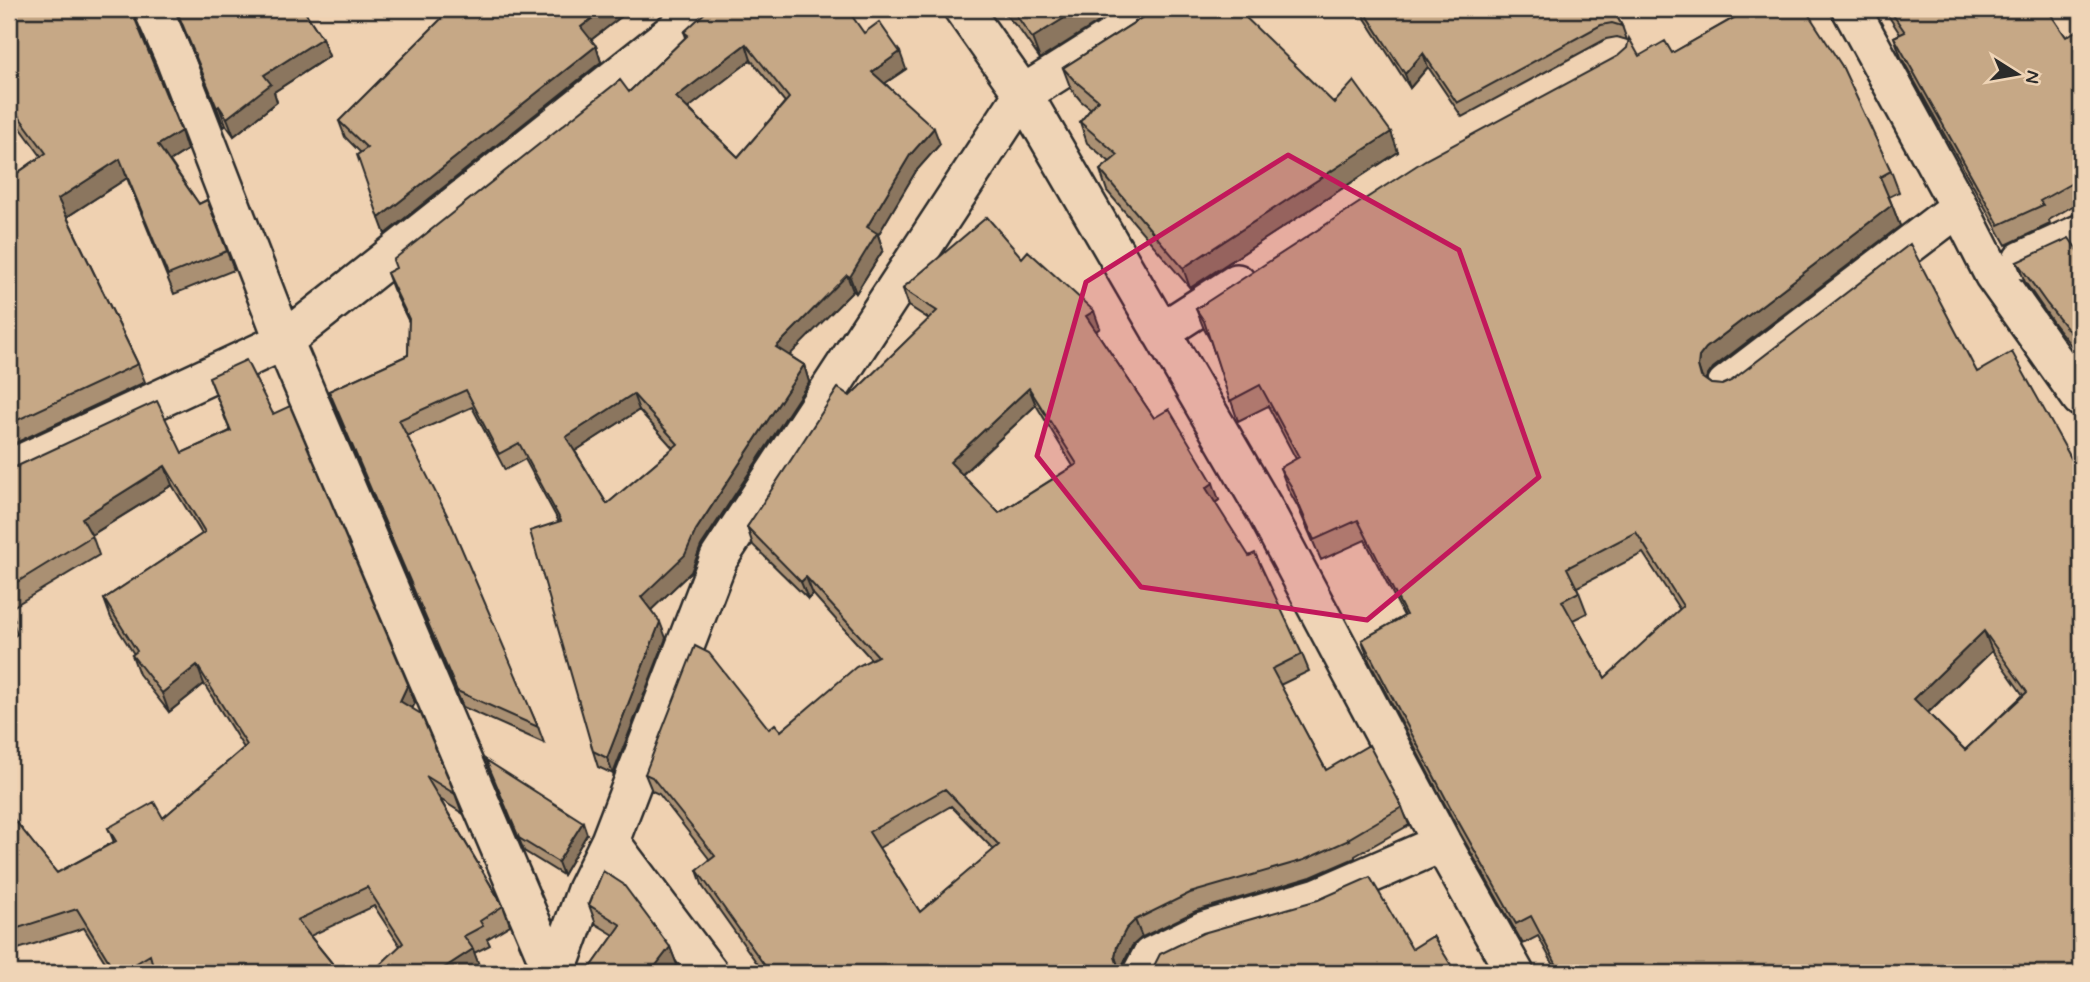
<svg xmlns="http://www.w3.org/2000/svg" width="2090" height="982" viewBox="0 0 2090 982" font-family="Mynerve,sans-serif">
<rect width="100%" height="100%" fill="#efd1b1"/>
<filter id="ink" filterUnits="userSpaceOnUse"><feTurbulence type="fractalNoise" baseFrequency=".0143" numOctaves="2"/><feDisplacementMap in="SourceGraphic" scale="14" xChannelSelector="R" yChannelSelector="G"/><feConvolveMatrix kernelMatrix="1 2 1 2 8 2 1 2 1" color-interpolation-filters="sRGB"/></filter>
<g filter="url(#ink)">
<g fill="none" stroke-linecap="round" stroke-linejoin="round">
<g stroke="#2b2b2b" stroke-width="42">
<path id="street" d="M153 9 174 57 284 341 553 973
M963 9 1023 94 1265 510 1442 843 1515 973
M1851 9 1959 207 1993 274 2081 398
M2022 260 2081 233
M1161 332 1237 283
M1726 385 1959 207
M9 469 284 341 702 9
M610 841 709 973
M556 973 586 890 610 841 719 558 1023 94 1134 24 1146 9
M1142 973 1151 956 1202 931 1318 897 1442 843"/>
</g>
<use href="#street" stroke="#efd4b6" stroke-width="37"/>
</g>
<path fill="#aa9073" stroke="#2b2b2b" stroke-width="2" fill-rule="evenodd" d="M9 9H133V15L187 150 170 161 199 204 207 200 234 270 174 294 127 178 67 217 138 364 145 382 9 446V179L41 156 9 112Z
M175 9H303L322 38 329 56 274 92 277 102 234 136 226 125 224 127Z
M451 9H631L591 40 596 46 601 62 385 234 360 152 345 137 339 121Z
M1000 9H1119L1040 59 1019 29Z
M1359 9H1613L1622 26 1627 40 1617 37 1606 39 1462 117 1428 67 1410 88Z
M1749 9H1805L1891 171 1899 192 1889 197 1900 226 1713 368 1706 378V380L1711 384 1722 385 1977 372 2081 973H1558L1538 936 1523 944 1460 833 1369 661 1362 640 1404 616 1365 540 1321 560 1298 507 1288 489 1280 468 1296 459 1268 406 1238 421 1210 340 1204 329 1196 309 1639 56 1672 53ZM1643 553 1680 610 1605 678 1573 620 1587 613 1577 587ZM1992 651 2023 695 1965 750 1928 713Z
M1884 9H2047L2066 37 2081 32V201L2049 220 2050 224 2006 245 1901 57 1894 37 1900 34Z
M1143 17 1334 103 1391 132 1398 152 1190 288 1107 191 1100 170 1110 162 1087 143 1080 122 1091 109 1081 101 1071 89 1063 68Z
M684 32 864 33 906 69 885 83 940 144 916 171 878 235 883 250 856 293 853 291 789 355 804 365 809 382 701 546 691 572 651 610 666 638 613 774 598 767 593 751 559 522 525 459 505 470 472 407 407 436 538 727 544 743 463 707 335 407 329 391 408 355 409 322 393 289 387 273 396 268 629 92 686 37ZM751 60 785 102 738 157 688 108ZM639 410 673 448 607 504 575 451Z
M2081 255V358L2054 324 2025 282 2017 262Z
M1022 258 1100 328 1096 331 1154 418 1219 500 1215 503 1302 654 1309 671 1280 685 1326 770 1402 807 1409 825 1355 856V858L1311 877 1196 911 1142 937 1132 946 1123 964 1122 970 1125 973H764L703 887 697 870 710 860 659 794 652 791 645 774 769 729 781 731 871 659 813 594 808 599 753 545 747 527 850 396 929 319 909 306 903 289ZM1036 405 1073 466 999 513 962 475ZM951 806 994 850 920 912 879 848Z
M209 377 408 684 415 703 412 709 455 794 462 813 440 799 503 906 510 925 487 939 490 945 474 953 480 968 400 946 374 906 310 936 340 973H112L84 928 9 952V813L57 873 114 842 108 828 163 818 244 748 204 684 169 712 139 674 132 655 134 654 111 618 104 599 202 534 172 485 92 535 99 555 11 608 15 621 13 622 17 634 9 640V470L182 453 230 431Z
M486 760 587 834 563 875 524 851Z
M589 905 670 947 677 965 671 973H587L614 935 596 924Z"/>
<path fill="#8b765e" stroke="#2b2b2b" stroke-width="2" d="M604 9H631L587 43 581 27Z
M1079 9H1119L1040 59 1032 38Z
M322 38 329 56 274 92 277 102 234 136 227 118 264 75Z
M746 44 751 60 682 113 676 97Z
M596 46 601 62 385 234 379 218Z
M900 52 906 69 878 88 872 72Z
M1423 53 1428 67 1410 88 1405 74Z
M219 106 226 125 224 127 217 108Z
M934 128 940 144 916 171 878 235 883 250 856 293 850 277 867 227 910 155Z
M181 131 187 150 165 164 158 145Z
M1391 132 1398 152 1190 288 1183 268Z
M120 159 127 178 65 218 58 199Z
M1892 205 1900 226 1713 368 1706 378 1705 387 1698 366 1699 357 1706 348Z
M847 275 853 291 782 363 776 347Z
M1094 311 1100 328 1092 334 1086 316Z
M804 365 809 382 701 546 691 572 647 614 641 597 696 530Z
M1029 388 1036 405 956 480 950 462Z
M633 394 639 410 572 453 566 437Z
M165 466 172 485 88 537 82 518Z
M1213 483 1219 500 1212 505 1206 488Z
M806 577 813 594 808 599 801 582Z
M9 603 15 621 13 622 17 634 9 640Z
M660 622 666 638 613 774 607 758Z
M1984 631 1992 651 1921 719 1914 699Z
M197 665 204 684 169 712 162 693Z
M408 684 415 703 406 719 400 701Z
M583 822 587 834 563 875 558 862Z
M1135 920 1142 937 1132 946 1123 964 1121 973H1120L1115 957 1117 946 1126 929Z
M670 947 677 965 671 973H650Z
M473 949 480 968 471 973H436Z"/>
<path fill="#c6a886" stroke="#2b2b2b" stroke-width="2" fill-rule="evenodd" d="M9 9H131L181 131 158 145 199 204 207 200 227 251 168 275 120 159 58 199 138 364 9 424V179L46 153 9 103Z
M176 9H303L322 38 264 75 271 84 227 118 219 106 217 108Z
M451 9H604L581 27 596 46 379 218 357 155 367 148 339 121Z
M709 9H847L864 33 879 22 900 52 872 72 934 128 910 155 867 227 877 233 850 277 847 275 776 347 804 365 696 530 685 555 641 597 660 622 607 758 593 751 530 531 561 521 519 443 499 454 466 390 399 420 449 519 538 727 457 691 329 391 408 355 409 319 387 273 396 268 393 260 620 80 629 92 688 35 684 32ZM746 44 789 98 738 157 676 97ZM633 394 678 444 607 504 566 437Z
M1012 9H1079L1032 38Z
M1149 9H1237L1334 103 1354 81 1391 132 1183 268 1100 170 1118 155 1080 122 1098 100 1074 80 1063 68 1143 17Z
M1363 9H1613L1622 26 1612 23 1601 25 1457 103 1423 53 1405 74Z
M1750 9H1805L1842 66 1891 171 1880 177 1892 205 1706 348 1699 357 1698 366 1701 377 1711 384 1722 385 1731 381 1910 244 1977 372 2012 352 2081 476V758L2078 760 2081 765V973H1561L1531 916 1516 924 1453 812 1362 640 1406 615 1358 520 1314 540 1291 486 1280 468 1299 457 1260 385 1230 401 1204 321 1196 309 1425 160 1618 56 1627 48 1629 38 1639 56 1665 41 1672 53ZM1636 532 1683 606 1605 678 1562 601 1579 592 1567 568ZM1984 631 2027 692 1965 750 1914 699Z
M1889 9H2047L2066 37 2079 29 2081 32V178L2040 201 2043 205 1999 225 1894 37 1905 32Z
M987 217 1022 258 1028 251 1094 311 1086 316 1154 418 1169 409 1213 483 1206 488 1249 556 1255 553 1302 654 1272 669 1326 770 1369 745 1402 807 1348 839 1349 840 1304 860 1190 893 1135 920 1126 929 1117 946 1115 957 1118 966 1125 973H781L779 969 773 973H770L697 870 715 856 652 777 645 774 695 646 709 653 769 729 775 724 781 731 856 667 878 656 806 577 801 582 747 527 838 388 850 396 937 311 903 289 904 287ZM1029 388 1077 464 999 513 950 462ZM945 789 999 845 920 912 869 832Z
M2069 238 2081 255V346L2047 304 2017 262Z
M246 360 273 414 290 406 408 684 400 701 421 714 455 794 426 776 503 906 480 921 483 926 464 936 473 949 436 973H371L403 943 367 887 297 920 340 973H155L150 955 120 973H116L77 909 9 931V813L57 873 116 841 108 828 154 802 163 818 247 745 197 665 162 693 132 655 137 651 104 599 205 532 165 466 82 518 92 536 9 587V470L157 401 182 453 231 431 209 377Z
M486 760 583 822 558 862 519 838Z
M603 871 623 884 670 947 650 973H587L621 925 589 905Z
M1370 877 1412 949 1433 936 1456 973H1147L1154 966 1160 954 1203 933 1318 900Z"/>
</g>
<path fill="#c2185b" fill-opacity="0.2" stroke="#c2185b" stroke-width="5" stroke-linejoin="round" d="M1288 155 1459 250 1539 477 1367 620 1141 587 1037 456 1086 282Z"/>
<rect width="2090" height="982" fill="none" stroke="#efd4b6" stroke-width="35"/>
<rect x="18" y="18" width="2055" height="947" fill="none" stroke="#2b2b2b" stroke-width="2.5" filter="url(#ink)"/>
<g transform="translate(2017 74) rotate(101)" stroke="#efd4b6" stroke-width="5" paint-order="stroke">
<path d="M0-5L12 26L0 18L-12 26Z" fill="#2b2b2b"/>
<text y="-10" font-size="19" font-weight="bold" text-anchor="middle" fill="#2b2b2b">N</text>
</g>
</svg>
